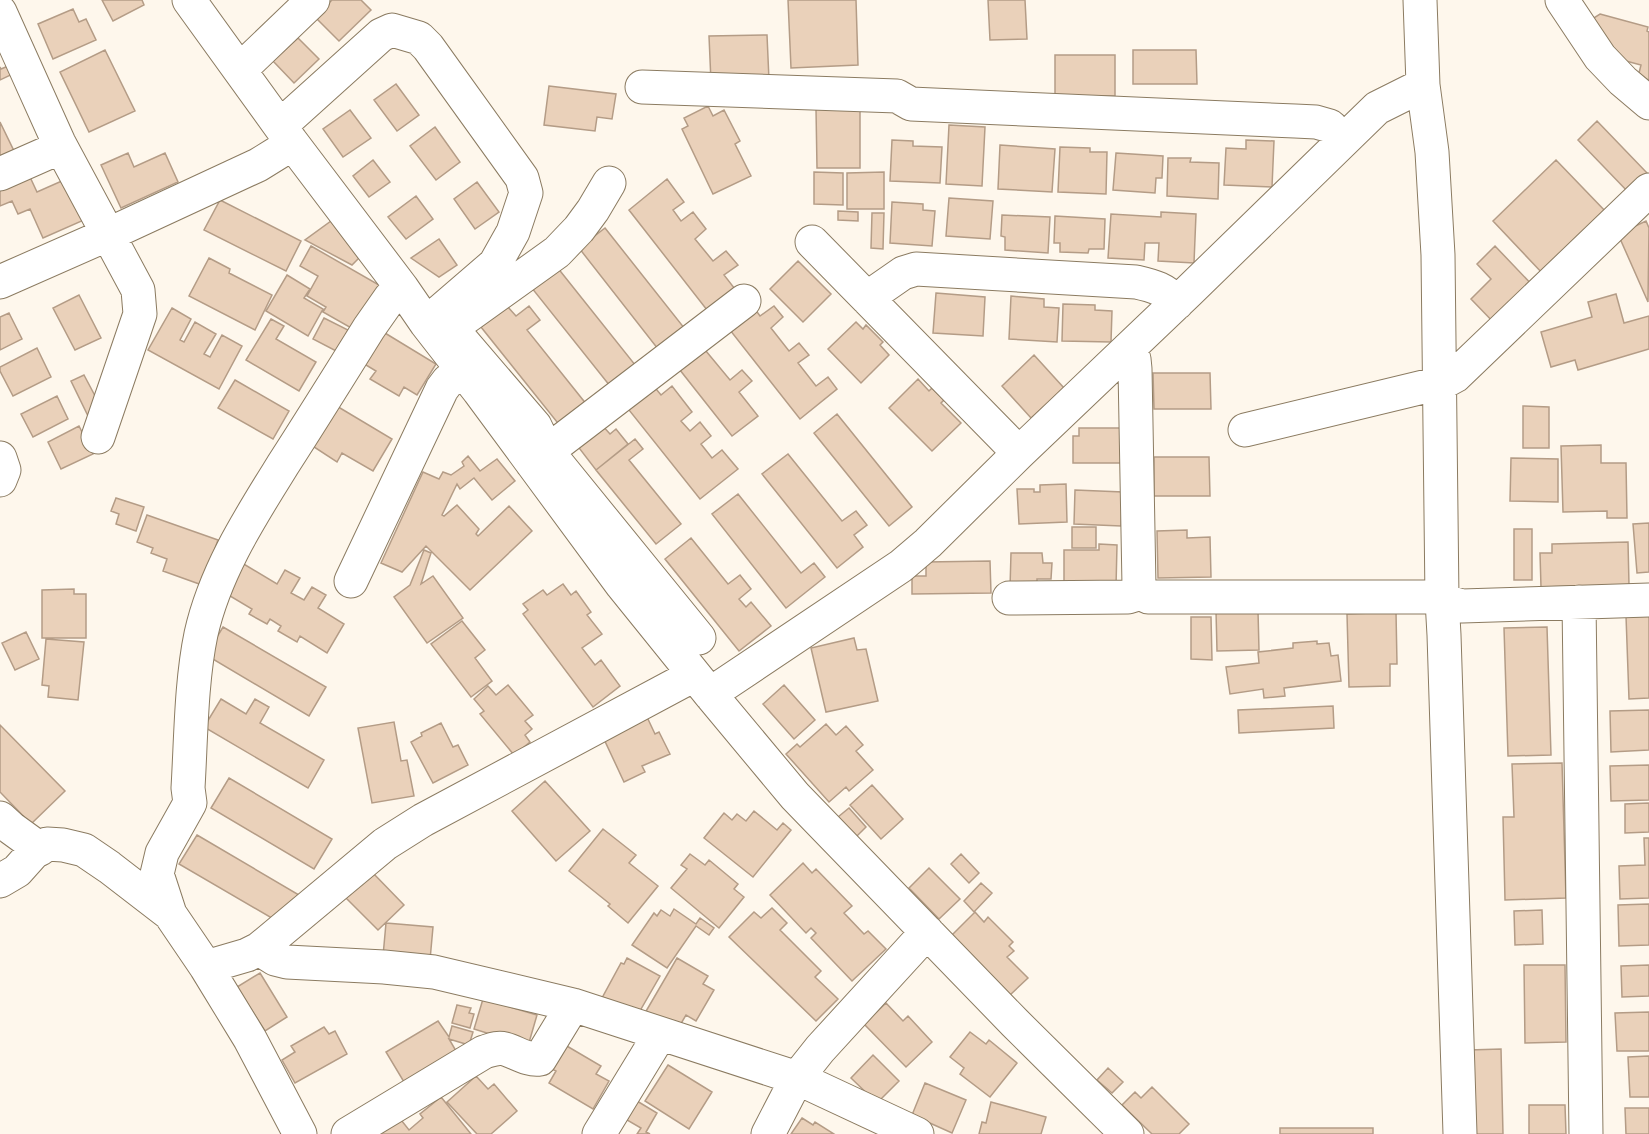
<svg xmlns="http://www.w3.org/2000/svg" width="1649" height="1134" viewBox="0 0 1649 1134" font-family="Georgia,serif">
<rect width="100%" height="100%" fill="#fef7ec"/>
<path fill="#ead1ba" stroke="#b49c86" stroke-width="1.5" d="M102 0H142L144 5 113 21Z
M332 0H361L371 10 339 41 315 17Z
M788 0H856L858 65 791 68Z
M988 0H1025L1027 39 990 40Z
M73 9 79 22 86 19 96 40 53 59 38 24Z
M1600 14 1648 27 1647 31 1649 32V80L1638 77 1641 65 1615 58 1589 21Z
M767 35 769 80 711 82 709 36Z
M298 38 319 59 294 83 273 61Z
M105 50 135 111 89 132 60 72Z
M1133 50H1196L1197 84H1133Z
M1055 55H1115V96H1055Z
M13 64 17 72 0 80V67L1 69Z
M396 84 419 115 397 131 374 100Z
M549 86 616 94 612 119 597 117 595 131 544 125Z
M708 106 713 116 724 110 740 141 735 144 751 176 713 194 682 129 688 126 684 118Z
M816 109H860V168H817Z
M350 110 371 138 343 157 323 129Z
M1597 121 1649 175 1630 194 1578 140Z
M0 122 15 153 0 160Z
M949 125 985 127 982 186 946 184Z
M435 127 460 162 436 180 410 146Z
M892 140 913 141V146L942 147 940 183 890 181Z
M1246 140 1274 141 1272 187 1224 185 1226 148 1246 149Z
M1000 145 1055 149 1052 192 998 189Z
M1060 147 1090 148V152H1107L1106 194 1058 192Z
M128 153 134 167 165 153 178 182 121 208 101 165Z
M1116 153 1163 156 1162 178H1156L1155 193 1113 190Z
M1168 158H1191L1190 162 1219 163 1218 199 1167 196Z
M373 160 390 182 369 197 353 176Z
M1556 160 1608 214 1544 275 1493 221Z
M814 172 843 173V205L814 204Z
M884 172V209H847V173Z
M30 177 37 192 64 180 84 220 43 238 30 209 18 214 12 201 0 206V186Z
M667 179 684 202 673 210 681 221 693 212 706 229 695 239 713 261 726 251 738 265 724 275 735 289 707 310 629 210Z
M477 182 499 212 475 229 454 199Z
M416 196 433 219 406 239 388 217Z
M949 198 993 201 990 239 946 236Z
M220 200 301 241 286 271 204 230Z
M892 202 923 204V210L935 211 932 246 890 243Z
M838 211 858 212V221L838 220Z
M1161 212 1196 214 1194 263 1158 261 1159 243H1145L1144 260 1108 258 1111 214 1161 217Z
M872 213H884L883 249 871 248Z
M1002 215 1050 217 1048 253 1005 250V237L1001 236Z
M1055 216 1105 219 1104 249H1089L1088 253 1060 252V243H1054Z
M331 221 359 258 352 265 305 240Z
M1646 221 1649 228 1648 302 1618 234Z
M605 228 685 329 658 349 579 248Z
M439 239 457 265 439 277 411 258Z
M311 246 379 285 353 329 323 312 326 307 307 296 318 276 300 266Z
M1495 246 1537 290 1498 327 1471 299 1491 279 1477 264Z
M209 258 230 269 229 273 272 295 255 330 189 296Z
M798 261 831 294 803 322 770 289Z
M557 267 636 366 610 386 531 287Z
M287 275 310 289 304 298 323 309 308 336 266 311Z
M936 293 985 297 983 336 933 333Z
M1616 294 1624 323 1649 316V349L1578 370 1575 360 1551 367 1541 332 1592 317 1588 302Z
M79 295 101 338 75 350 53 308Z
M1011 296 1044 299V307L1059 308 1057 342 1009 339Z
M1063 304 1095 305V310L1112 311 1111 342 1062 341Z
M752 305 760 316 774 306 783 317 771 328 789 351 799 343 809 355 798 363 816 386 828 377 837 389 800 419 726 325Z
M507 306 516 316 529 306 540 320 527 330 587 405 561 427 481 327Z
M172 308 191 319 180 340 184 342 195 322 216 334 204 354 210 357 222 335 242 346 219 389 148 350Z
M9 313 22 339 0 350V317Z
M324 318 348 330 338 352 313 339Z
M271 319 284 326 276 339 316 362 299 391 246 360Z
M856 322 863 329 866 325 883 342 880 345 889 355 861 383 828 349Z
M380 330 436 364 417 395 404 387 399 396 370 379 376 371 361 362Z
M701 345 730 380 742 370 752 381 739 392 758 416 732 436 676 365Z
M37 348 51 377 13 396 0 371V367Z
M1034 355 1064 388 1031 418 1002 386Z
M1153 373H1210L1211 409H1154Z
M84 375 103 411 89 418 71 381Z
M918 379 929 391 932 388 944 400 941 403 961 423 932 451 889 408Z
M235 380 289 411 273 439 218 408Z
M652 384 661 395 672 386 692 412 681 421 690 431 700 422 711 436 701 444 712 458 722 450 738 469 700 499 625 405Z
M57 396 68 419 33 437 21 414Z
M335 405 392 439 373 471 342 453 337 462 311 445Z
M1523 406 1549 407V448H1523Z
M837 414 912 507 889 526 814 433Z
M601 424 610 434 616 429 628 444 596 470 576 444Z
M79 426 93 454 61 469 48 442Z
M1079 428H1126V463H1073V436H1079Z
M635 439 643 449 629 460 681 524 656 544 596 470Z
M1601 445V463H1626L1627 518H1607V511L1563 512 1561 446Z
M788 454 842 521 856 511 867 525 854 535 863 547 837 568 762 474Z
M468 456 480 471 497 459 515 481 492 500 474 478 460 489 457 484 442 515 444 516 457 505 479 529 476 534 478 536 509 506 532 531 470 590 426 546 402 572 381 563 423 472 439 479 443 472 451 475 464 466 462 462Z
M1154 457H1209L1210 496H1154Z
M1511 458 1558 459V502L1510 501Z
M1066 484 1067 522 1019 524 1017 489H1034V492H1040V485Z
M1075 490 1123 492 1121 526 1074 524Z
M738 494 801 573 814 563 825 577 786 608 712 514Z
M116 498 144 507 136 531 116 524 119 514 111 511Z
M147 515 218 540 202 585 163 571 167 559 151 553 153 548 137 542Z
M1649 523V572L1637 573 1633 524Z
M1072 527H1096V548H1072Z
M1514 529H1532V580H1514Z
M1187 530V538L1210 537 1211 577 1158 578 1157 531Z
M691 538 728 584 740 575 751 589 739 599 746 607 751 602 771 626 739 651 665 559Z
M1628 542 1629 585 1541 587 1540 553H1552V544Z
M1099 544 1117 545 1116 587H1064V550H1099Z
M424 550 431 553 421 584 433 576 463 618 427 643 394 597 410 585Z
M1011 553H1042L1043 563H1052L1051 579H1037V588H1010Z
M990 561 991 593 912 594V576H926V562Z
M242 563 277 584 285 570 300 578 291 593 304 600 312 587 326 595 318 608 344 624 327 653 300 636 297 642 278 631 281 626 270 619 267 624 249 614 252 609 225 593Z
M563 584 571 595 576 591 591 612 587 615 602 634 582 648 595 665 601 660 620 686 593 707 523 614 528 610 523 604 543 590 547 595Z
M74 589V594H86V638H42V590Z
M1216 611H1258L1259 650 1217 651Z
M1396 612 1397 664H1390V686L1349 687 1347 614Z
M1649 615V698L1629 699 1626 616Z
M1191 617H1211L1212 660 1191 659Z
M462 621 485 650 475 658 492 681 471 697 431 644Z
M223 627 326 687 309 716 206 655Z
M1547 627 1551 755 1508 756 1504 628Z
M26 632 39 659 15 670 2 643Z
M854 638 857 650 866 649 878 701 826 712 811 648Z
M46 639 84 642 78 700 48 697 49 686 42 685Z
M1317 641V644L1329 643 1331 656 1338 655 1341 681 1284 688 1285 696 1264 698 1263 689 1230 694 1226 667 1259 663 1258 652 1293 648V643Z
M508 685 533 715 525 721 532 729 525 735 530 742 514 755 480 714 484 711 474 699 488 686 496 695Z
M784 685 815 720 794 739 763 704Z
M221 699 246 714 255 699 269 707 260 723 324 760 308 788 204 727Z
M1333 706 1334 728 1239 733 1238 710Z
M1649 710V750L1611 752 1610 711Z
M647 717 655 734 659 732 670 754 642 766 645 772 624 782 603 737Z
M394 722 401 761 407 760 414 796 372 803 358 728Z
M441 723 453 747 458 745 468 765 433 783 411 742 422 736 421 733Z
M826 724 836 735 846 726 863 745 856 751 873 770 849 791 846 787 829 802 786 754 797 744 800 747Z
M0 725 65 791 31 824 0 792Z
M1562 763 1566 898 1505 900 1503 817H1514L1512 764Z
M1649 765V800L1611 801 1610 766Z
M229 778 332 839 314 869 211 808Z
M545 781 590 831 556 861 512 811Z
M872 785 903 819 881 839 850 805Z
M1649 803V832L1625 833V804Z
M849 808 866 827 856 837 838 817Z
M754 811 777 830 783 823 791 830 753 877 704 838 724 813 732 820 737 814 746 821Z
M603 829 636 855 629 863 658 886 628 923 608 906 610 904 569 871Z
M197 835 299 895 282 924 179 864Z
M1644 838H1649V898L1620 899 1619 866 1645 865Z
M690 854 705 865 709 860 738 884 734 889 744 897 719 928 671 888 687 869 681 865Z
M961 854 979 873 969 883 951 864Z
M803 863 812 873 816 869 852 906 844 913 864 934 868 931 886 949 852 981 811 938 816 933 811 928 806 933 770 895Z
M929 868 960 899 939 919 909 888Z
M372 872 404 905 378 930 346 898Z
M981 883 992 893 974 912 964 901Z
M1649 904V945L1619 946 1618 905Z
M772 908 787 923 780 930 821 971 815 977 838 999 816 1021 729 937 754 912 761 918Z
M674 909 696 924 700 918 714 928 709 935 696 926 667 968 632 945 654 913 657 916 661 910 670 916Z
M1542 910 1543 944 1515 945 1514 911Z
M975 912 984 922 988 917 1013 942 1009 946 1014 951 1007 957 1028 978 1010 995 952 935Z
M386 923 433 927 430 960 383 956Z
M627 958 660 976 637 1016 602 998 621 963 624 964Z
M677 958 708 976 703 984 714 990 696 1021 686 1015 679 1027 645 1013Z
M1524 965H1565L1566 1042 1525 1043Z
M1649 965V996L1622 997 1621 966Z
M260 973 287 1017 265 1031 237 987Z
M483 999 537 1015 528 1046 474 1029Z
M886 1003 903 1021 908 1016 932 1042 906 1067 864 1024Z
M457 1005 471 1008 469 1013 474 1014 470 1028 452 1023Z
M1649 1012V1051H1617L1615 1013Z
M438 1021 449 1037 452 1026 473 1032 469 1045 449 1039 459 1056 407 1087 386 1052Z
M324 1027 329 1034 335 1031 347 1054 295 1083 282 1060 295 1052 291 1046Z
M970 1032 986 1044 989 1040 1017 1063 990 1097 960 1074 964 1068 950 1057Z
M560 1042 601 1066 596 1074 609 1081 593 1109 549 1083 556 1071 546 1066Z
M1501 1049 1503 1134H1471L1469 1050Z
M873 1055 899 1081 877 1103 851 1078Z
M1649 1056V1097H1630L1628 1057Z
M668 1065 712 1092 689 1129 645 1101Z
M1108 1068 1123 1082 1112 1093 1097 1080Z
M476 1076 488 1089 494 1084 517 1111 491 1134H477L447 1102Z
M925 1083 966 1100 952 1133 912 1115Z
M1152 1087 1189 1124 1179 1134H1152L1122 1105 1135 1092 1141 1098Z
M441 1097 471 1134H375L398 1116 409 1130 423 1118 420 1114Z
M637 1101 657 1113 646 1132 650 1134H637L641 1128 627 1120Z
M991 1102 1046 1117 1041 1134H979L982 1122 986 1123Z
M1529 1105H1565L1566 1134H1529Z
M1625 1108H1649V1134H1626Z
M802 1118 813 1125 815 1122 834 1134H791Z
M1280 1128H1373V1134H1280Z"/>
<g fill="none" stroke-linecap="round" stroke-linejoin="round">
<g stroke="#8b7b61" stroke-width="35">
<path id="minor" d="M189 0 290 140 402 288 426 323 479 391 622 585 710 694 795 796 1015 1023 1127 1134
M1420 0 1423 85 1432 152 1438 255 1442 600 1444 635 1460 1134
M1562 0 1600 57 1623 81 1649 103
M0 12 59 143 138 290 140 314 98 437
M240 70 313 0
M642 87 897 96 911 104 1295 121 1316 122 1330 126 1343 141
M280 126 381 35 392 30 419 38 428 47 522 178 526 193 513 232 495 264 437 314
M0 174 61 147
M609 183 593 210 579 229 557 252 451 328 535 426 547 451 699 638
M812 242 1019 453
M0 282 120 229 258 165 279 152 290 140
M867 298 903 273 916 269 1136 282C1153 286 1166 289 1177 303
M1128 349 1134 359 1135 369 1139 586 1141 593 1148 597H1430L1462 606 1649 600
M1245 430 1444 382 1455 376 1649 190
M0 458 4 470 0 480
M532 463 744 301
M351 581 442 389 448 381 462 370
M1009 598 1128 597 1141 593
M1579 602 1586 1134
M710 694 901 566 928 543 1019 453 1188 292 1377 108 1423 85
M0 818 11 828 40 849
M0 881 17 871 34 852 40 849 47 844 63 845 84 850 109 867 170 914 206 967 250 1039 300 1134
M170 914 157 874 162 853 190 803 188 788C191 738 191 682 201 634 215 571 251 516 284 463 313 418 341 373 369 328L390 298 402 288
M259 949 275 959 287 962 384 967 434 972 573 1005 797 1078 917 1134
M206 967 247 955 259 949 385 844 423 820 694 675
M348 1134 484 1052C491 1050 497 1047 505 1049 516 1052 528 1061 540 1059L573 1005
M599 1134 660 1034
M768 1134 797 1078 820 1049 927 932"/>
</g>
<use href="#minor" stroke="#fff" stroke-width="33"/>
</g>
</svg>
